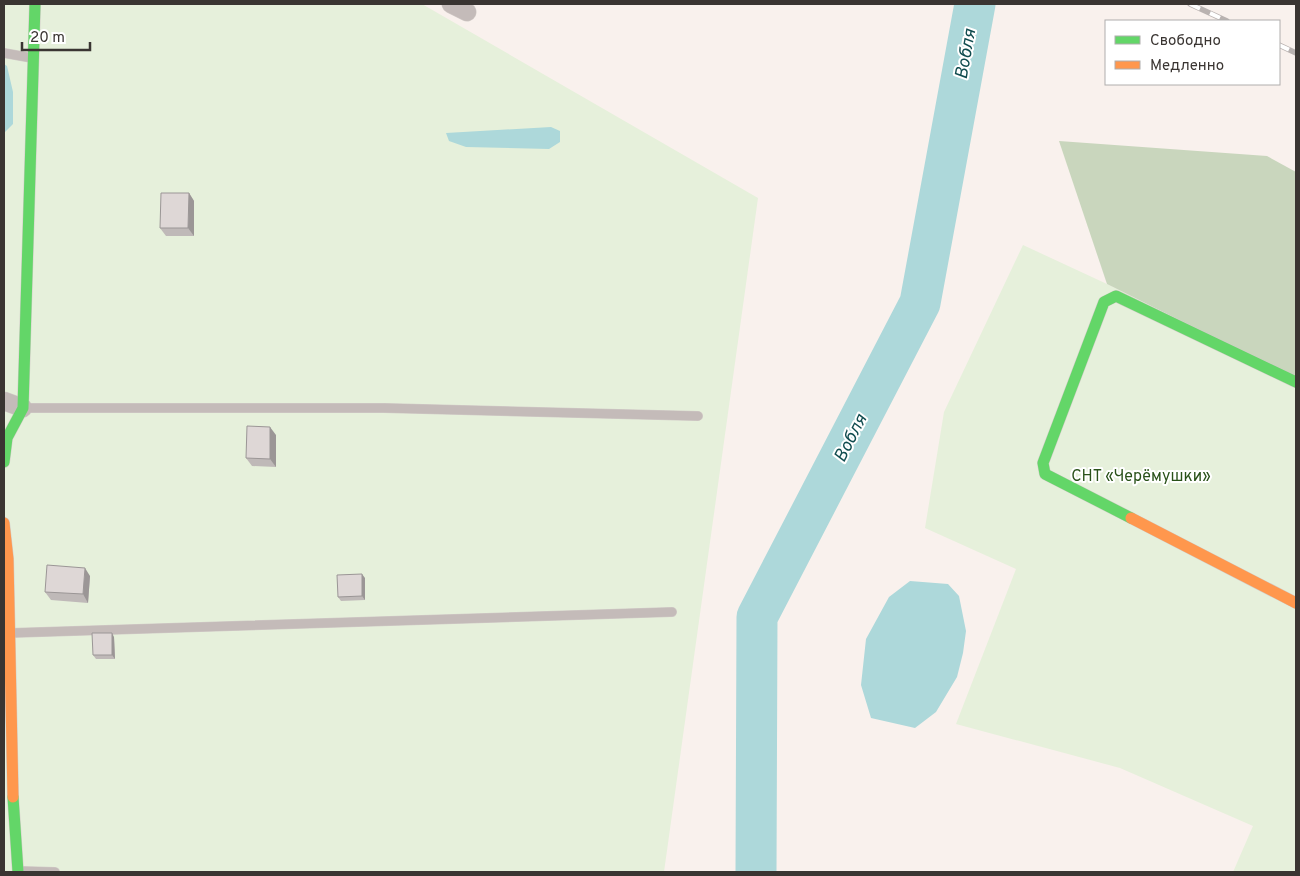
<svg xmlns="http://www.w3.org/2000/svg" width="1300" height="876" viewBox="0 0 1300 876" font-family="Overpass,sans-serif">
<rect width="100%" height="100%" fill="#f9f1ed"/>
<path fill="#e6f0db" d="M4 4H422L758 198 664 872H4Z
M1023 245 1107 284 1296 378V872H1233L1253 826 1120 768 956 724 1016 569 925 528 944 412Z"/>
<path fill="#c9d6bd" d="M1059 141 1267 156 1296 172V378L1107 284Z"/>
<path fill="#add8da" d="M4 64 7 66 13 92V124L4 133Z
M551 127 560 131V142L549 149 466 147 449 141 446 133Z
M910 581 948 584 959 596 966 631 963 653 957 677 936 712 915 728 871 718 861 685 866 639 889 597Z"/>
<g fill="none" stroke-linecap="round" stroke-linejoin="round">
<path stroke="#add8da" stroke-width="41" d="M756 872 757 617 920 303 975 4"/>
<g stroke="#d2ccc8" stroke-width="10">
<path id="lane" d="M4 53 32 58
M23 408H384L698 416
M10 633 672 612
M20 871 55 872"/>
</g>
<g stroke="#d2ccc8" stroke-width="19">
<path id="street" d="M451 4 467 12
M4 401 23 408"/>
</g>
<g stroke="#d2ccc8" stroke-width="12">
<path id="fast" d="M4 462 7 438 23 408 35 4
M1131 518 1045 474 1043 463 1104 302 1116 296 1296 382
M13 797 18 872"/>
</g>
<g stroke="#d2ccc8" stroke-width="12">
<path id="slow" d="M1131 518 1296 603
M4 523 8 559 13 797"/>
</g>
<use href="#lane" stroke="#c4bbb9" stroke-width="9"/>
<use href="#street" stroke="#c4bbb9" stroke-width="18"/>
<use href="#fast" stroke="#63d668" stroke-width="11"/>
<use href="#slow" stroke="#ff974d" stroke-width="11"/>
<g stroke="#b9b2b0" stroke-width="5.5">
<path id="rail" d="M1190 4 1227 21
M1279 45 1296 53"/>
</g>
<use href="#rail" stroke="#fff" stroke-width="4" stroke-dasharray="11" stroke-linecap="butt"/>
</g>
<path fill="#bfb9b8" d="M189 193 194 201V236H166L160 228Z
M276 435V467L252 466 246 458Z
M90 576 88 603 51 600 45 592Z
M365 578V600L341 601 338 597Z
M114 637 115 659H96L93 655Z"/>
<path fill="#9b9696" d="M189 193 194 201V236L188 228Z
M270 427 276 435V467L270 459Z
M85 568 90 576 88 603 83 594Z
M362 574 365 578V600L362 596Z
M112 633 114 637 115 659 112 655Z"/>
<path fill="#ded7d6" stroke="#9b9696" d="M161 193H189L188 228H160Z
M247 426 270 427V459L246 458Z
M47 565 85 568 83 594 45 592Z
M362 574V596L338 597 337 575Z
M92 633H112V655H93Z"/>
<g text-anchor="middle" stroke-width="4" stroke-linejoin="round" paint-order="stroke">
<g font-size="16" fill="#295119" stroke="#fff">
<text x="1141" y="481">СНТ «Черёмушки»</text>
</g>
<g font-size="18" font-style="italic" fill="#104c4f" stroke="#fff">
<text transform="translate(965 54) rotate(-80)" y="6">Вобля</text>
<text transform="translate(850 438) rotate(-63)" y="6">Вобля</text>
</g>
</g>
<rect width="1300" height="876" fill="none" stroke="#3a3532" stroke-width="10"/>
<rect x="1105" y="20" width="175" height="65" fill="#ffffff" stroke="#b0aead"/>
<rect x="1115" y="36" width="25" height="8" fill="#63d668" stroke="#b0aead"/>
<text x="1150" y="45" font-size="15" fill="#3a3532">Свободно</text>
<rect x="1115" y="61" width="25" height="8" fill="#ff974d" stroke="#b0aead"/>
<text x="1150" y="70" font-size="15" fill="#3a3532">Медленно</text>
<path d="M22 42v8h68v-8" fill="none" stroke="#3a3532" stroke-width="2.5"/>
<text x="30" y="42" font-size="15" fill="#3a3532" stroke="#ffffff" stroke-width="4" paint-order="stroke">20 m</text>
</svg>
